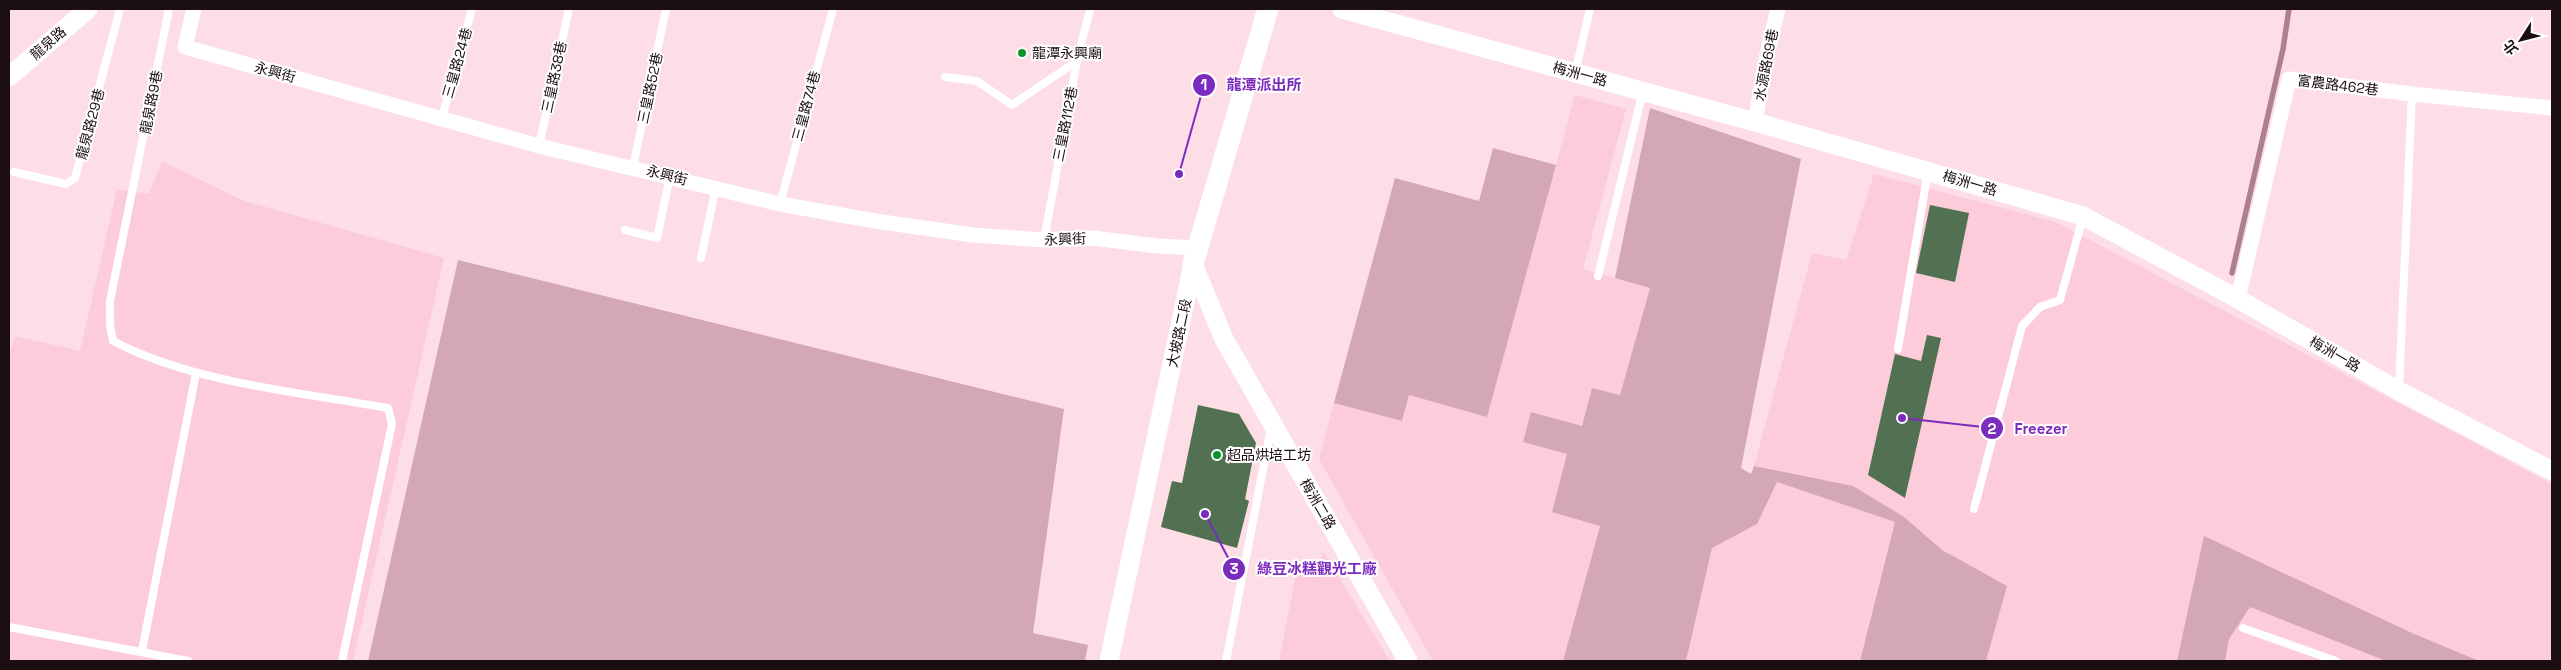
<svg xmlns="http://www.w3.org/2000/svg" width="2561" height="670" viewBox="0 0 2561 670" font-family="'Space Grotesk','Noto Sans TC',sans-serif">
<rect width="100%" height="100%" fill="#fddde6"/>
<path fill="#fcccda" d="M1575 95 1626 109 1583 269 1650 288 1620 396 1592 388 1582 426 1523 442 1568 454 1600 525 1563 661H1433L1319 459 1334 403 1402 421 1409 395 1487 417Z
M162 161 244 201 444 258 353 661H9V356L15 336 80 351 117 189 149 194Z
M1874 174 2056 222 2552 484V661H1986L1938 549 1853 486 1754 466 1812 253 1846 260Z
M1777 482 1895 522 1860 661H1686L1712 548 1756 524Z
M1323 551 1390 661H1279L1297 569 1316 577Z"/>
<path fill="#d3a7b3" d="M1650 108 1801 159 1741 468 1751 474 1754 466 1853 486 1904 517 1942 550 2007 586 1986 661H1860L1895 522 1777 482 1757 524 1712 548 1686 661H1563L1600 526 1552 512 1567 454 1523 442 1531 412 1582 426 1592 388 1620 395 1650 288 1615 278Z
M1493 148 1556 165 1487 417 1409 395 1402 421 1334 403 1395 178 1479 201Z
M458 260 1064 409 1033 633 1088 645 1085 661H368Z
M2204 536 2412 633 2479 661H2386L2250 607 2229 639 2225 661H2177Z"/>
<g fill="none" stroke-linecap="round" stroke-linejoin="round">
<path stroke="#ae7f8d" stroke-width="5.5" d="M2232 273 2283 49 2289 9"/>
</g>
<path fill="#517152" d="M1930 205 1969 213 1955 282 1916 273Z
M1927 335 1941 338 1905 498 1868 475 1895 354 1921 361Z
M1198 405 1239 414 1256 443 1245 499 1249 501 1237 548 1161 527 1172 481 1182 483Z"/>
<g fill="none" stroke-linecap="round" stroke-linejoin="round">
<path stroke="#fff" stroke-width="8" d="M169 9 110 301V325L113 341C193 383 299 392 388 408L392 424 342 661
M1575 73 1590 9
M945 77 977 81 1012 105 1077 61
M442 117 472 9
M539 146 569 9
M633 167 666 9
M14 172 66 184 75 178 120 9
M780 204 833 9
M625 230 657 238 670 176
M1044 240 1077 61 1090 9
M701 258 716 187
M1598 276 1643 91
M1898 349 1928 171
M2399 390 2412 94
M1974 509 2022 326 2040 307 2060 300 2083 217
M9 627 188 661
M2243 628 2336 661
M142 651 196 373
M1226 661 1271 428"/>
<path stroke="#fff" stroke-width="15" d="M194 9 185 47 539 146 780 204 875 221 973 235 1044 240 1093 238 1157 246 1197 248
M1755 122 1767 54 1778 9
M2238 299 2289 79 2412 94 2552 108"/>
<path stroke="#fff" stroke-width="19" d="M1342 9 1755 122 2083 216 2238 299 2399 391 2552 471
M9 77 88 9
M1193 264 1224 339 1408 661
M1109 661 1193 264"/>
<path stroke="#fff" stroke-width="21" d="M1193 264 1268 9"/>
</g>
<g fill="#0a952b" stroke="#fff" stroke-width="2">
<circle cx="1022" cy="53" r="5"/>
<circle cx="1217" cy="455" r="5"/>
</g>
<g text-anchor="middle" stroke-width="4" stroke-linejoin="round" paint-order="stroke">
<g font-size="14" fill="#1b0e12" stroke="#fff">
<text transform="translate(48 43) rotate(-41)" y="5">龍泉路</text>
<text transform="translate(457 63) rotate(-74)" y="5">三皇路24巷</text>
<text transform="translate(1766 65) rotate(-79)" y="5">水源路69巷</text>
<text transform="translate(275 72) rotate(15)" y="5">永興街</text>
<text transform="translate(1580 74) rotate(15)" y="5">梅洲一路</text>
<text transform="translate(554 77) rotate(-78)" y="5">三皇路38巷</text>
<text transform="translate(2338 85) rotate(7)" y="5">富農路462巷</text>
<text transform="translate(650 88) rotate(-78)" y="5">三皇路52巷</text>
<text transform="translate(151 102) rotate(-79)" y="5">龍泉路9巷</text>
<text transform="translate(806 106) rotate(-75)" y="5">三皇路74巷</text>
<text transform="translate(90 124) rotate(-75)" y="5">龍泉路29巷</text>
<text transform="translate(1065 124) rotate(-79)" y="5">三皇路112巷</text>
<text transform="translate(667 175) rotate(14)" y="5">永興街</text>
<text transform="translate(1970 183) rotate(16)" y="5">梅洲一路</text>
<text transform="translate(1065 239) rotate(-2)" y="5">永興街</text>
<text transform="translate(1179 333) rotate(-78)" y="5">大坡路二段</text>
<text transform="translate(2335 354) rotate(30)" y="5">梅洲一路</text>
<text transform="translate(1318 504) rotate(60)" y="5">梅洲二路</text>
</g>
<g font-size="14" fill="#1b0e12" stroke="#fff" text-anchor="start">
<text x="1032" y="58">龍潭永興廟</text>
<text x="1227" y="460">超品烘培工坊</text>
</g>
</g>
<path fill="none" stroke="#7b2cbf" stroke-width="2" d="M1179 174L1204 85M1902 418L1992 428M1205 514L1234 569"/>
<g fill="#7b2cbf" stroke="#fff" stroke-width="2">
<circle cx="1179" cy="174" r="5"/>
<circle cx="1902" cy="418" r="5"/>
<circle cx="1205" cy="514" r="5"/>
<circle cx="1204" cy="85" r="12"/>
<circle cx="1992" cy="428" r="12"/>
<circle cx="1234" cy="569" r="12"/>
</g>
<g font-size="15" text-anchor="middle" font-weight="bold" fill="#fff">
<text x="1204" y="90">1</text>
<text x="1992" y="434">2</text>
<text x="1234" y="574">3</text>
</g>
<g font-size="15" text-anchor="middle" font-weight="bold" fill="#7b2cbf" stroke="#fff" stroke-width="4" stroke-linejoin="round" paint-order="stroke">
<text x="1264" y="90">龍潭派出所</text>
<text x="2041" y="434">Freezer</text>
<text x="1317" y="574">綠豆冰糕觀光工廠</text>
</g>
<rect width="2561" height="670" fill="none" stroke="#1b0e12" stroke-width="20"/>
<g transform="translate(2521 40) rotate(234)" stroke="#ffffff" stroke-width="4" paint-order="stroke">
<path d="M0-4L9 19L0 12L-9 19Z" fill="#1b0e12"/>
<text y="-8" font-size="14" font-weight="bold" text-anchor="middle" fill="#1b0e12">北</text>
</g>
</svg>
